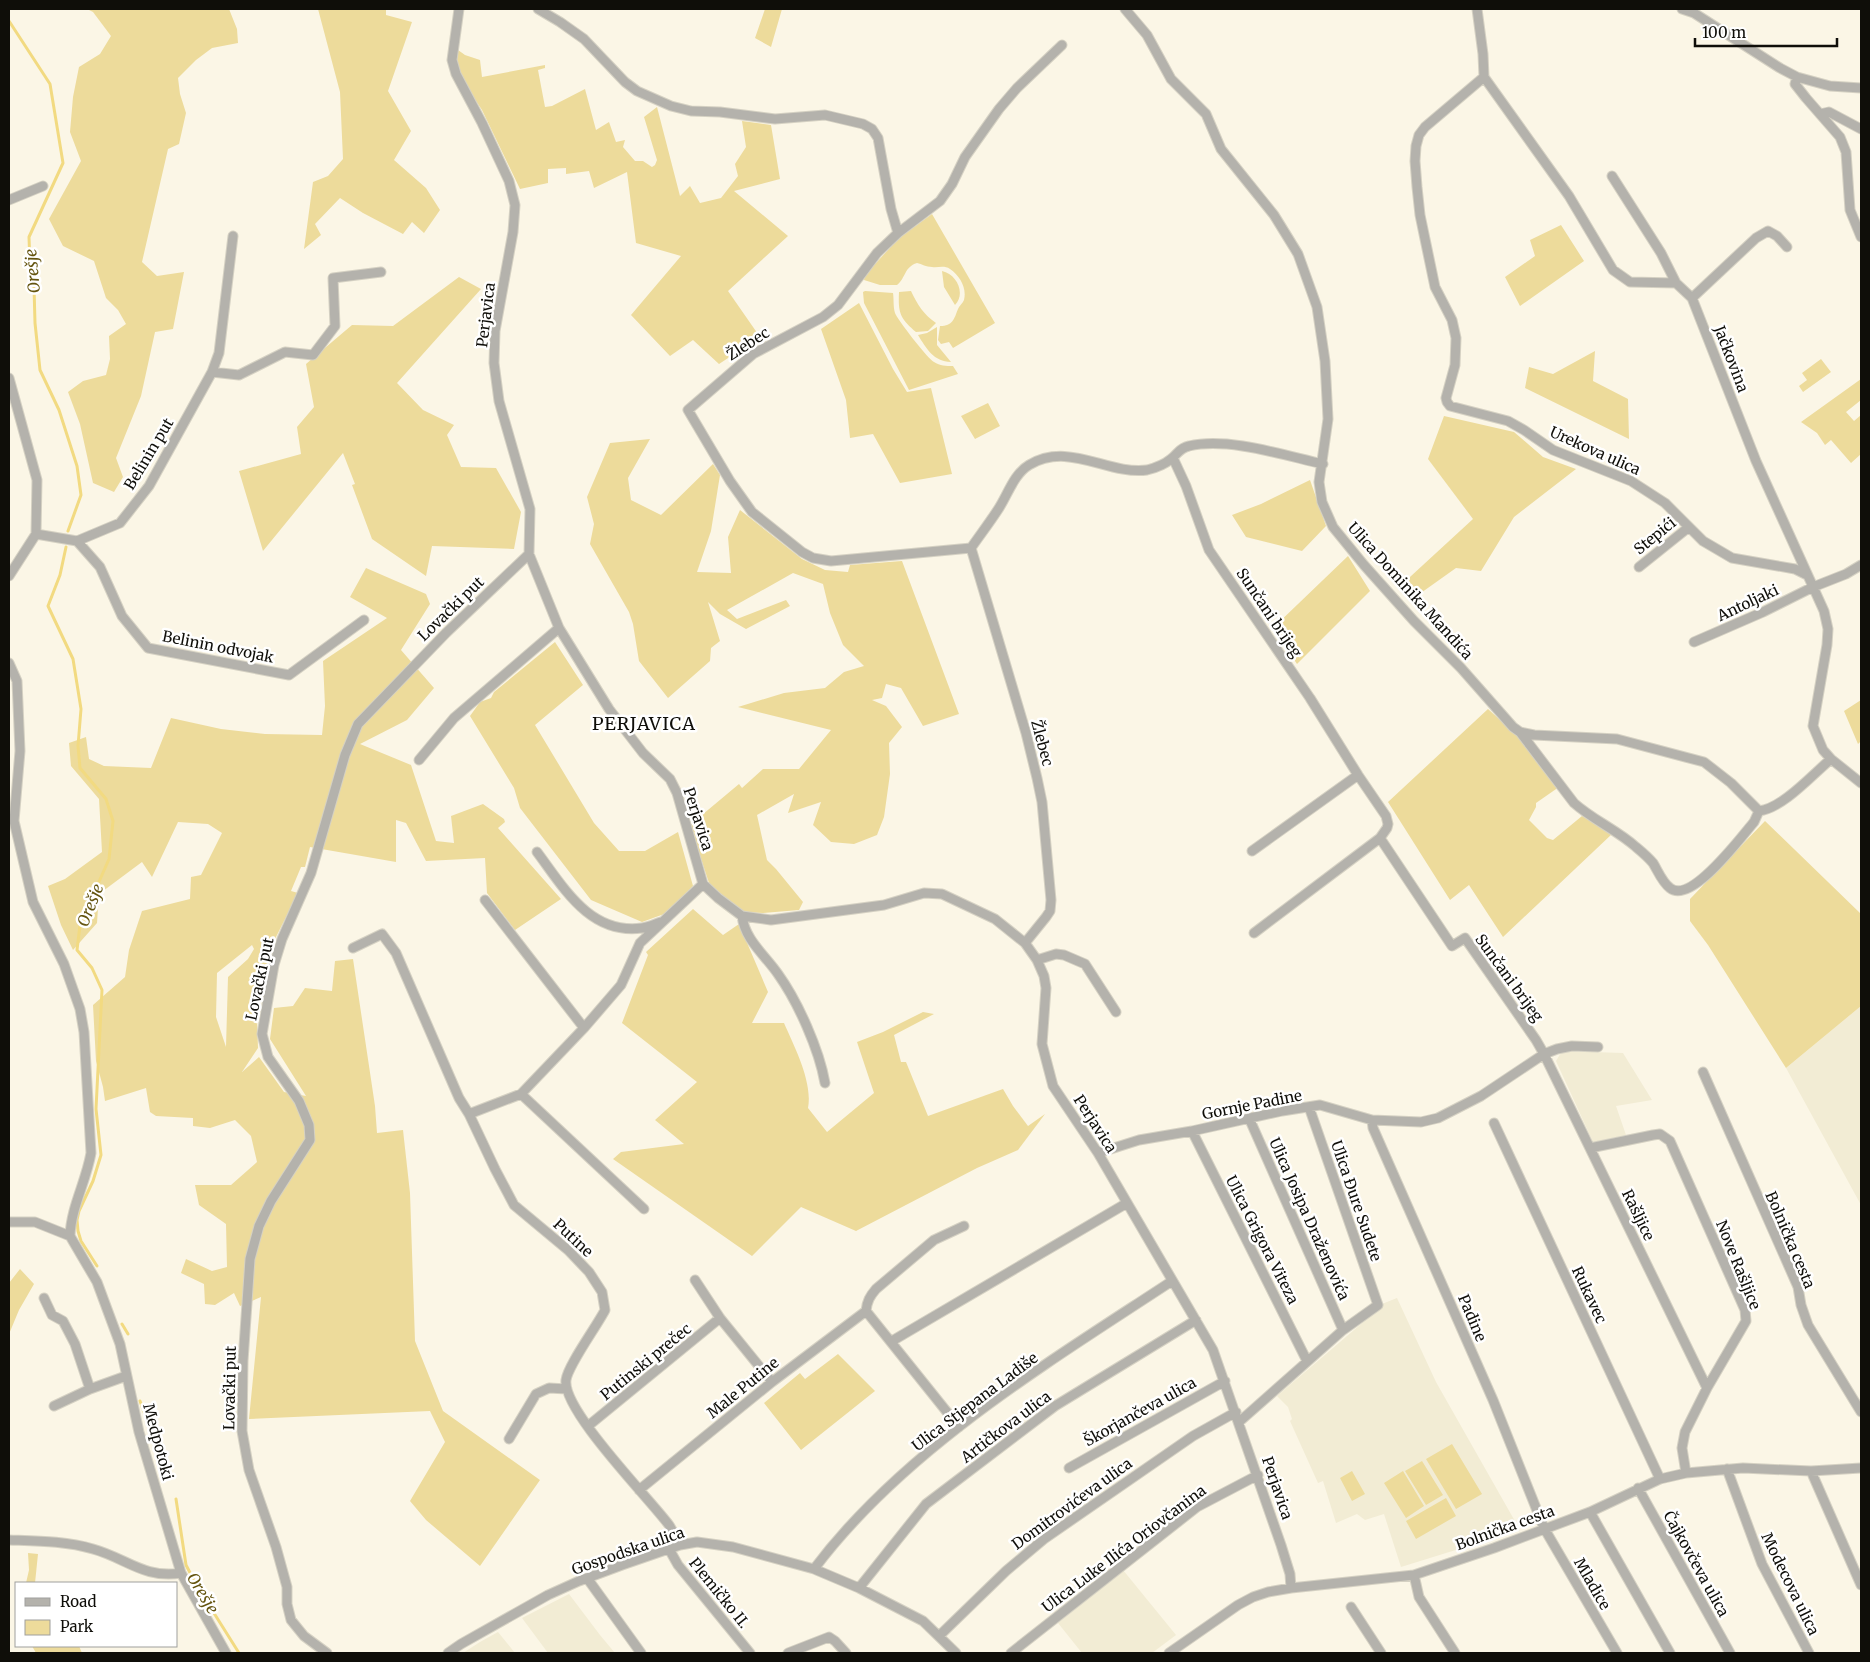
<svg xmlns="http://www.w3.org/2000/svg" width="1870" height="1662" viewBox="0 0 1870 1662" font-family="Merriweather,serif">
<rect width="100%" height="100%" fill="#fbf6e6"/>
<path fill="#f2ecd4" d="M1861 1006V1205L1786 1068Z
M1562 1051 1623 1053 1652 1100 1616 1106 1626 1135 1593 1142 1556 1061Z
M1397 1298 1436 1382 1520 1530 1401 1567 1384 1514 1365 1520 1357 1514 1336 1523 1323 1481 1318 1483 1290 1421 1292 1419 1288 1407 1277 1396 1382 1306V1304Z
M1123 1570 1176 1635 1152 1653H1082L1058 1623Z
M569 1594 600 1635 615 1653H548L522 1618Z
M498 1632 515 1653H463L480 1642Z"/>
<path fill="#eddb9b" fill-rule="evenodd" d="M87 9H229L237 29 238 43 212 48 196 60 178 78 180 94 186 113 179 144 168 149 142 262 157 276 184 272 173 329 155 332 141 396 116 458 123 477 114 492 93 483 80 424 68 392 83 381 106 375 110 359 109 336 126 324 118 310 106 298 94 261 63 246 49 219 81 161 70 132 73 97 79 67 100 54 111 36 93 12Z
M318 9H386V15L412 22 388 91 411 131 394 160 426 188 440 210 424 233 412 222 403 234 363 213 340 198 315 224 321 235 304 249 313 182 328 176 343 159 340 92Z
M765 9H782L771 47 755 38Z
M458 50 465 55 480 60 482 77 545 65V68L538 70 545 107 552 106 585 89 596 130 609 122 616 142 625 140 623 147 635 161H643L652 167 655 165 657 160 644 117 657 107 680 196 690 186 700 203 721 198 738 176 735 164 746 147 742 121 771 125 780 179 734 191 788 236 728 291 760 337 719 364 693 340 670 356 631 315 681 256 636 243 627 172 594 188 589 171 566 174V168L548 169V183L520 189 482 110 460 77 456 62Z
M932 214 995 323 953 348 949 342 941 344 938 340 940 326C953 326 954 319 958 309 959 306 963 303 964 300 967 288 960 276 950 269 944 265 938 268 932 267 926 267 922 264 917 263 904 267 906 278 897 285H880L864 280 865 275 899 238Z
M1561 225 1584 261 1520 306 1505 277 1535 256 1530 240Z
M942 271C957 274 966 294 955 305L944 287Z
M459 277 481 289 397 383 423 410 454 425 447 435 461 467 496 468 521 512 514 549 432 546 426 576 372 539 352 485 355 484 343 453 263 551 239 471 301 454 297 427 314 407 306 364 352 325 393 326Z
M865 291 893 293C894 299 893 306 895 313 897 319 928 359 934 362 940 366 946 366 953 366L958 374 909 390 864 303 863 292Z
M911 291C917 304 924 315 936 323L928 331 916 332C900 318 898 313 899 292Z
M859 303 893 369 907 392 931 388 952 474 900 483 873 434 850 438 846 400 821 329Z
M937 327V345L951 362C934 362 926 348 918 335L927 333Z
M1595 351 1593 381 1628 399 1629 439 1525 388 1529 367 1553 374Z
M1821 359 1831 372 1803 392 1799 386 1807 380 1802 373Z
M1861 379V400L1846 412 1854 421 1861 415V454L1851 463 1831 440 1825 445 1817 433 1801 422Z
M988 403 1000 426 975 439 961 416Z
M1444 416 1514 432 1543 457 1576 469 1514 517 1481 571 1456 568 1411 600 1398 588 1473 519 1428 459Z
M650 439 628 478 631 500 661 515 713 464 720 475 711 531 697 572 731 573 728 537 740 510 802 559 825 570 848 572 850 565 902 561 959 714 923 726 901 688 886 684 882 698 872 700 886 706 902 727 889 743 890 774 884 817 877 835 854 844 831 842 813 825 821 802 788 813 794 794 757 815 767 860 776 869 803 902 799 910 763 913 743 912 720 895 709 883 690 825 739 784 742 788 763 769H799L831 730 738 707 784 693 825 688 844 672 864 666 843 645 830 613 823 584 793 573 727 610 737 619 786 600 790 606 746 629 720 614 708 602 720 641 711 648 710 661 668 698 639 661 633 624 629 612 590 544 594 524 587 497 610 443Z
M1310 480 1326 526 1302 551 1246 537 1232 515 1261 504Z
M1348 556 1370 591 1297 664 1273 628Z
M366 568 426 594 430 604 401 650 434 688 407 720 360 744 411 765 436 841 454 843 451 816 483 804 504 819 505 822 498 828 561 899 515 930 487 893 485 858 426 861 406 823 396 820V862L310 847 305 867H301L291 891 298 893 270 949 257 1019 258 1048 242 1072 259 1057 284 1092 306 1096 270 1039 274 1008 293 1006 305 988 332 991 335 961 353 959 375 1106 377 1133 403 1130 410 1193 415 1341 443 1411 540 1480 480 1566 426 1520 410 1501 445 1442 430 1411 249 1419 261 1297 240 1306 234 1293 215 1305 205 1304 204 1284 181 1273 186 1259 212 1271 227 1267 226 1224 199 1205 195 1185H231L257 1162 251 1136 235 1120 210 1128 193 1126V1118L156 1116 150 1112 146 1088 105 1101 103 1087 96 1061 93 1005 125 977 129 950 142 911 190 899 191 877 201 875 222 833 208 824 178 822 152 877 142 862 99 894 97 923 73 950 61 925 48 886 65 879 102 852 99 799 71 766 69 743 86 737 89 759 104 766 151 768 171 718 221 729 265 734 322 735 325 706 323 661 387 618 350 597ZM252 945 254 949 248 959 228 977 226 1047 216 1017 217 973Z
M555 642 583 685 535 725 594 823 619 851H645L678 832 693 886 667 913 642 922 591 900 520 808 514 788 470 716 480 702 491 698 494 692Z
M1861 700V741L1858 744 1844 711Z
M1488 709 1526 744 1559 787 1536 803V807L1529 820 1547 838 1553 840 1582 816 1612 834 1503 937 1469 885 1450 900 1388 802Z
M1765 821 1861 914V1006L1786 1068 1708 945 1690 921V899Z
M693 909 723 935 739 924 768 992 752 1023H784C794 1046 813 1082 808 1108L827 1132 874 1093 857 1042 883 1032 923 1012 934 1014 894 1035 901 1062H906L928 1116 1003 1089 1013 1106 1028 1126 1045 1114 1018 1150 977 1168 856 1231 801 1207 752 1256 613 1159 621 1152 684 1144 655 1120 697 1082 622 1023 648 955 646 952Z
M20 1269 34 1284 19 1310 9 1334V1283Z
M838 1354 875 1391 801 1450 764 1403 800 1373 805 1379Z
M1452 1444 1482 1494 1456 1509 1426 1459Z
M1422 1461 1443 1495 1426 1505 1405 1471Z
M1352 1471 1365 1494 1352 1501 1340 1478Z
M1403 1471 1424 1506 1406 1518 1384 1483Z
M1446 1498 1456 1516 1416 1539 1406 1521Z
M28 1553 38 1554 35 1583H26L29 1570Z
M32 1646H79L82 1653H36Z"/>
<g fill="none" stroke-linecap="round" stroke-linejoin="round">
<path stroke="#f2da81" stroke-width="3" d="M9 21 50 84 63 163 29 237 30 265 34 287 35 323 40 370 59 410 77 466 81 495 68 531
M66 547 60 575 48 606 73 659 81 709 78 746 80 768 106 799 113 821 109 859 80 925 77 950 92 968 102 990 96 1109 101 1155 93 1181 79 1211 77 1220 78 1231 81 1241 97 1266
M122 1324 128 1334
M140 1401 144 1412
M176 1499 186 1565 197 1586 239 1653"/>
<g stroke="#d5d1c3" stroke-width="11">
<path id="minor" d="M459 9 452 60 456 74 482 123 509 181 515 205 513 232 495 331 494 363 499 401 530 509 529 554 559 628 609 709 643 753 670 779 677 793 703 884 718 898 742 916 771 920 884 905 924 893 942 894 995 919 1025 943 1037 960 1044 976 1046 988 1042 1044 1053 1086 1098 1153 1213 1350 1281 1545 1290 1574 1291 1588
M538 9 560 22 584 39 625 82 637 91 671 106 691 111 720 112 775 119 825 115 863 124 872 129 878 138 891 209 898 233
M1125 9 1147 35 1171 79 1206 114 1221 149 1274 215 1298 254 1317 307 1325 361 1328 419 1319 482 1322 502 1333 527 1364 565 1414 621 1461 668 1513 727 1520 732 1534 735 1617 739 1704 762 1731 783 1759 811C1783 808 1812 775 1831 759
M1477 9 1483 54 1484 77 1569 196 1613 270 1630 282 1676 283 1692 298 1756 461 1824 611 1828 629 1827 645 1813 726 1823 750 1831 759 1861 783
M1682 9 1694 13 1780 68 1797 77 1830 86 1861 88
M1062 45 1017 88 999 109 965 157 952 184 940 201 898 233 877 253 838 305 823 317 753 354 688 410 730 481 752 512 802 552 813 558 831 561 971 548C980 535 990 522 999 508 1008 494 1014 474 1029 465 1069 441 1107 475 1147 470 1155 468 1165 464 1171 459 1178 454 1179 448 1189 446 1228 437 1283 455 1323 464
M1484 77 1425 127 1419 135 1416 146 1415 161 1417 187 1420 215 1435 287 1452 320 1456 338 1455 365 1446 398 1447 402 1450 406 1508 421 1524 430 1553 450 1631 481 1665 503 1703 541 1732 558 1795 569 1807 575
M1797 77 1795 84 1806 98 1840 137 1846 152 1850 210 1861 237
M1820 114 1829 112 1861 129
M1612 176 1661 253 1676 283
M9 200 43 186
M1692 298 1756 238 1768 231 1777 236 1787 247
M212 372 239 375 285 352 313 355 335 326 333 278 381 272
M9 378 37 480 36 534 9 576
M1173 458 1186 486 1209 550 1310 698 1358 775 1386 816 1388 824 1387 828 1380 838 1452 946 1465 938 1536 1040 1544 1054 1707 1388
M36 534 77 541 120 523 149 486 212 372 219 353 233 236
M77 541 100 567 122 616 148 648 289 675 364 620
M971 548 1026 733 1037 778 1042 802 1051 900 1050 911 1046 917 1025 943
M1639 567 1689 527
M1694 642 1763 612 1813 587 1846 574 1861 565
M9 663 17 681 20 751 14 821 33 902 64 964 80 1009 84 1032 91 1153C86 1182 71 1207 70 1236
M1520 732 1574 803C1593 820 1617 830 1636 847 1642 852 1648 857 1653 863 1658 871 1662 882 1670 888 1691 905 1741 837 1754 822L1759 811
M419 760 454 718 559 628
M1252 851 1358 775
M537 852C564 888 590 935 642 928 649 927 655 924 661 922
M485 900 584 1028
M742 916C745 940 764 954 778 974 798 1002 819 1049 825 1083
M1254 933 1380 838
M353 948 382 934 396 953 459 1098 469 1114 495 1169 514 1205 568 1250 589 1272 602 1292 605 1310C597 1326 568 1365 566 1380 562 1410 649 1498 669 1525 673 1531 676 1539 680 1545
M1037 960 1056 954 1064 955 1085 964 1116 1012
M1703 1072 1798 1287 1801 1305 1808 1325 1861 1412
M521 1094 644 1209
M469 1114 521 1094 584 1028 621 985 640 943 703 884
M1249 1118 1343 1330
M1372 1120 1373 1128 1493 1400 1544 1528 1617 1653
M1494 1123 1660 1479
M1192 1131 1307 1361
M1590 1148 1653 1135 1660 1134 1670 1141 1745 1310 1746 1321 1707 1388 1685 1432 1682 1448 1686 1473
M1098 1153 1139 1140 1192 1131 1282 1111 1320 1105 1372 1120 1421 1122 1438 1118 1481 1096 1544 1054 1557 1049 1572 1046 1598 1047
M9 1222H35L70 1236
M70 1236 97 1282 120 1344 139 1432 181 1573 226 1653
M695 1280 720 1318 772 1382
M44 1298 52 1315 63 1321 75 1344 90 1389 126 1376
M866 1311C867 1301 870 1296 876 1289L934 1240 964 1226
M892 1341 1127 1203
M54 1406 90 1389
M1239 1422 1343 1330 1378 1305 1309 1107
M588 1426 720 1318
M509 1439 536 1394 549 1388 567 1389
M1069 1468 1225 1381
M1727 1469 1762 1564 1809 1653
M1811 1471 1861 1585
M1638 1488 1730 1653
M639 1490 772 1382 866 1311 959 1427
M1590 1512 1670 1653
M9 1540C37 1541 66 1541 93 1549 126 1558 144 1579 181 1573
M669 1549 678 1565 750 1653
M814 1569C904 1449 1049 1362 1172 1281
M1414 1575 1419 1597 1455 1653
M587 1578 641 1653
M859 1588 926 1504 1055 1406 1196 1320
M1351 1607 1381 1653
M939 1636 1006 1571 1044 1539 1193 1436 1236 1412
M327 1653 304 1636 291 1620 287 1604V1587L276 1547 249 1470 242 1431 243 1361 250 1259 259 1226 271 1201 310 1140 309 1125 299 1101 268 1057 262 1034 274 965 282 939 311 873 345 755 358 724 446 633 529 554
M448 1653 461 1644 548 1595 579 1581 622 1565 680 1545 697 1542 733 1547 814 1569 859 1588 923 1621 956 1653
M788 1653 829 1637 835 1641 846 1653
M1011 1653 1197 1507 1258 1475
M1169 1653 1238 1605 1253 1597 1268 1592 1291 1588 1414 1575 1494 1548 1590 1512 1660 1479 1686 1473 1743 1468 1811 1471 1861 1468"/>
</g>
<use href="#minor" stroke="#b4b2ac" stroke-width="9"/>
</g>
<g text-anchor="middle" stroke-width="5" stroke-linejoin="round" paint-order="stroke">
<g font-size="15" fill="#0f0e09" stroke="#fff">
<text transform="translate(486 315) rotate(-83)" y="5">Perjavica</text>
<text transform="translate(748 344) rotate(-33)" y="5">Žlebec</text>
<text transform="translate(1731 359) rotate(69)" y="5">Jačkovina</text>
<text transform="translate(1595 451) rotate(24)" y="5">Urekova ulica</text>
<text transform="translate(149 454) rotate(-59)" y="5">Belinin put</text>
<text transform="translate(1655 536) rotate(-39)" y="5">Stepići</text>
<text transform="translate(1410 591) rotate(48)" y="5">Ulica Dominika Mandića</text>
<text transform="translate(1748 603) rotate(-25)" y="5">Antoljaki</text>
<text transform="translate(451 609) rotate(-44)" y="5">Lovački put</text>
<text transform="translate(1269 613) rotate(56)" y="5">Sunčani brijeg</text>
<text transform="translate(218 647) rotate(11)" y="5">Belinin odvojak</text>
<text transform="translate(1042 743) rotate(75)" y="5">Žlebec</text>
<text transform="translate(698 819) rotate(72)" y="5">Perjavica</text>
<text transform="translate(1509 978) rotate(54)" y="5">Sunčani brijeg</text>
<text transform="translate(260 979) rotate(-78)" y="5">Lovački put</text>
<text transform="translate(1252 1105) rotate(-11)" y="5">Gornje Padine</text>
<text transform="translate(1095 1124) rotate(57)" y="5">Perjavica</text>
<text transform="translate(1356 1201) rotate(71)" y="5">Ulica Đure Sudete</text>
<text transform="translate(1638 1215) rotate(64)" y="5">Rašljice</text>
<text transform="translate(1309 1219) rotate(66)" y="5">Ulica Josipa Draženovića</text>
<text transform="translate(573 1238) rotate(43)" y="5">Putine</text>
<text transform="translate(1262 1240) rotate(63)" y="5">Ulica Grigora Viteza</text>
<text transform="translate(1790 1240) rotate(67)" y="5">Bolnička cesta</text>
<text transform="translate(1738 1265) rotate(68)" y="5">Nove Rašljice</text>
<text transform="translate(1589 1295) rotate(65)" y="5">Rukavec</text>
<text transform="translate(1472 1318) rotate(67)" y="5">Padine</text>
<text transform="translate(646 1362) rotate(-39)" y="5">Putinski prečec</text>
<text transform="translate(230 1388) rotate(-89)" y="5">Lovački put</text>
<text transform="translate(743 1388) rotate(-39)" y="5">Male Putine</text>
<text transform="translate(975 1402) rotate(-37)" y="5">Ulica Stjepana Ladiše</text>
<text transform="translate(1140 1412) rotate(-29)" y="5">Škorjančeva ulica</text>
<text transform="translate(1006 1427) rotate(-37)" y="5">Artičkova ulica</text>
<text transform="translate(158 1442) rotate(75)" y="5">Medpotoki</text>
<text transform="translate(1277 1488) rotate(71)" y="5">Perjavica</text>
<text transform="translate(1072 1504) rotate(-36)" y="5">Domitrovićeva ulica</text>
<text transform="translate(1505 1528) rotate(-20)" y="5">Bolnička cesta</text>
<text transform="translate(1124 1549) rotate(-37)" y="5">Ulica Luke Ilića Oriovčanina</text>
<text transform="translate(628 1551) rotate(-19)" y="5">Gospodska ulica</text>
<text transform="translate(1696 1564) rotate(61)" y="5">Čajkovčeva ulica</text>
<text transform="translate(1592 1584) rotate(60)" y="5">Mladice</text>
<text transform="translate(1790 1584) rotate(64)" y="5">Modecova ulica</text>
<text transform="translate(719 1593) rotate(51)" y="5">Plemičko II.</text>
</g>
<g font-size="16" font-style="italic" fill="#64540f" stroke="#fff">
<text transform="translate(32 271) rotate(-95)" y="6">Orešje</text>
<text transform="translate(90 905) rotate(-68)" y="6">Orešje</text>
<text transform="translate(203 1593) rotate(59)" y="6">Orešje</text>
</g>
<g font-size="18" letter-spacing="1" fill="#0f0e09" stroke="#fff">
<text x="644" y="730">PERJAVICA</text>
</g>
</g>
<rect width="1870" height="1662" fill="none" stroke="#0f0e09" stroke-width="20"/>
<rect x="15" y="1582" width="162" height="65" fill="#ffffff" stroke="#9f9f9d"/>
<rect x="25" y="1598" width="25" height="8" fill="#b4b2ac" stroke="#9f9f9d"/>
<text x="60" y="1607" font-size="15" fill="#0f0e09">Road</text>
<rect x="25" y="1620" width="25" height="15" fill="#eddb9b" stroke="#9f9f9d"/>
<text x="60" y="1632" font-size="15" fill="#0f0e09">Park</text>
<path d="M1695 38v8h142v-8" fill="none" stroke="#0f0e09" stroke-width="2.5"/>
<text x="1702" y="38" font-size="15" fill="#0f0e09" stroke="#ffffff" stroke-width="4" paint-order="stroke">100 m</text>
</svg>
